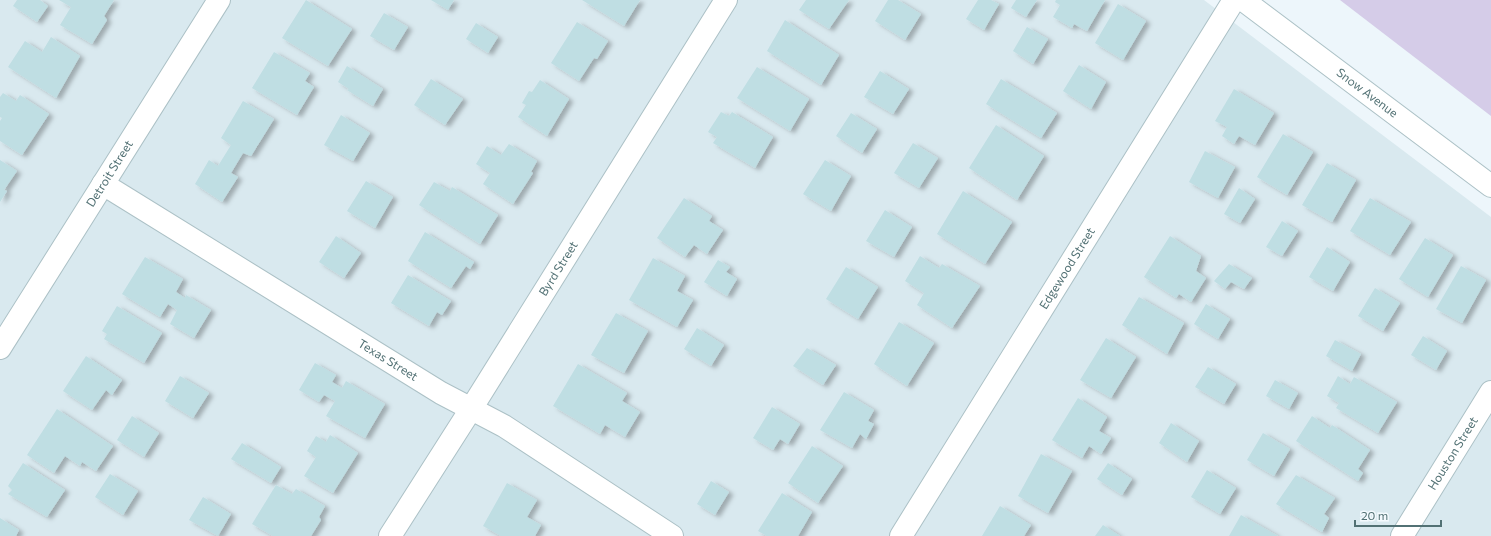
<svg xmlns="http://www.w3.org/2000/svg" width="1491" height="536" viewBox="0 0 1491 536" font-family="Commissioner,sans-serif">
<defs>
<filter id="shadow"><feDropShadow dx="4.5" dy="2.5" stdDeviation="2" flood-color="#0004"/></filter>
</defs>
<rect width="100%" height="100%" fill="#edf6fb"/>
<path fill="#d9e9ef" d="M0 0H1204L1491 217V536H0Z"/>
<path fill="#d5cce8" d="M1340 0H1491V116Z"/>
<path fill="#bfdee3" filter="url(#shadow)" d="M17 0H40L48 6 37 22 13 6Z
M59 0H114L104 16 107 20 92 44 60 25 71 7Z
M306 0 352 29 328 66 282 38Z
M431 0H454L448 10Z
M582 0H640L624 26Z
M806 0H849L829 29 799 10Z
M888 0H898L921 14 905 40 875 21Z
M978 0H991L999 4 984 30 966 19Z
M1016 0H1037L1026 17 1011 8Z
M1056 0H1105L1087 31 1074 24 1072 28 1053 17 1060 5 1055 2Z
M1118 4 1146 21 1123 60 1095 43Z
M384 13 408 27 394 50 370 36Z
M785 20 839 55 821 85 767 51Z
M577 22 608 41 597 59 594 58 579 81 551 63Z
M476 23 498 37 488 53 466 39Z
M1027 27 1048 39 1033 64 1013 51Z
M51 37 80 56 56 98 8 67 25 41 42 52Z
M274 52 310 73 305 81 314 87 297 115 252 88Z
M1079 65 1106 82 1091 109 1063 91Z
M347 66 383 89 373 106 347 90 349 89 338 82Z
M757 67 809 99 790 131 737 98Z
M880 71 909 89 893 114 864 97Z
M431 79 463 99 445 125 414 105Z
M1001 79 1057 113 1041 138 986 104Z
M540 80 569 99 547 136 518 117 526 105 522 103 529 91 532 92Z
M1234 89 1274 113 1255 145 1239 136 1234 144 1222 136 1227 127 1215 121Z
M3 93 16 101 20 95 49 114 22 155 0 141V121L2 118 0 117V97Z
M243 101 274 119 251 156 243 153 231 173 238 177 222 202 195 184 209 160 218 166 231 145 221 138Z
M721 112 729 116 732 112 773 137 755 168 713 143 717 137 708 132Z
M851 113 877 129 862 153 836 136Z
M341 115 370 133 353 161 324 145Z
M996 125 1044 156 1017 200 969 168Z
M1283 134 1313 152 1287 195 1257 177Z
M913 143 938 158 919 188 894 173Z
M509 144 537 161 531 172 533 173 513 204 483 184 490 173 476 164 487 146 501 155Z
M1205 151 1235 167 1218 198 1189 182Z
M0 160 17 171 4 190 7 191 0 202Z
M825 160 851 176 831 211 803 194Z
M1327 163 1356 180 1332 222 1302 205Z
M366 181 393 197 375 228 347 211Z
M434 182 450 191 452 187 498 215 480 244 419 205Z
M1239 188 1255 199 1240 223 1224 214Z
M963 191 1012 222 985 264 937 234Z
M684 198 712 216 709 221 723 230 707 254 694 245 685 257 657 238Z
M1370 198 1411 222 1390 255 1350 231Z
M885 210 912 227 894 257 866 241Z
M1282 221 1298 231 1282 256 1266 247Z
M425 232 474 262 470 269 466 266 451 288 408 261Z
M336 236 361 253 344 278 319 262Z
M1170 236 1201 256 1196 271 1206 278 1191 302 1179 294 1176 298 1144 277Z
M1425 238 1453 255 1428 297 1399 279Z
M1327 247 1350 262 1333 291 1309 277Z
M920 256 939 268 942 264 980 286 952 328 917 305 924 293 905 281Z
M145 257 183 279 176 292 185 298 186 295 211 310 194 338 170 324 177 310 168 304 160 317 122 294Z
M653 258 685 276 677 291 693 300 677 327 629 300Z
M718 260 730 267 726 272 737 279 727 296 704 282Z
M1229 264 1252 278 1244 289 1231 282 1225 289 1214 281Z
M1461 266 1486 280 1462 323 1436 309Z
M846 267 878 287 858 319 826 299Z
M408 275 451 301 442 315 437 312 429 326 391 303Z
M1375 288 1400 303 1383 331 1358 316Z
M1139 297 1184 323 1167 354 1122 325Z
M1206 304 1230 319 1218 339 1194 324Z
M117 306 162 333 144 363 104 339 107 334 102 331Z
M616 313 648 331 624 373 591 355Z
M899 322 934 343 907 386 874 364Z
M697 328 724 345 711 366 684 349Z
M1423 336 1447 351 1436 370 1411 355Z
M1106 338 1136 357 1111 398 1080 380Z
M1335 340 1361 354 1352 371 1326 356Z
M807 348 836 365 823 385 793 366Z
M86 356 122 380 112 395 106 390 92 410 63 391Z
M315 363 336 375 332 382 342 388 346 381 385 404 365 438 326 416 335 401 324 395 319 402 299 390Z
M578 364 627 393 622 401 640 412 625 437 605 425 600 434 553 406Z
M1208 367 1236 384 1224 404 1195 387Z
M180 376 209 393 193 418 165 401Z
M1338 376 1350 384 1354 377 1397 402 1378 433 1336 408 1339 403 1327 396Z
M1275 380 1298 393 1289 409 1266 396Z
M844 392 874 410 868 421 874 424 866 439 860 434 852 448 820 430Z
M1078 398 1107 417 1099 431 1111 438 1101 454 1089 446 1082 458 1052 440Z
M772 407 800 424 788 444 780 439 773 450 753 438Z
M57 409 113 446 96 471 82 462 80 466 65 456 54 473 27 455Z
M132 416 159 433 144 457 117 440Z
M1312 416 1330 428 1332 425 1370 450 1358 469 1363 473 1358 481 1296 441Z
M1171 423 1199 441 1187 462 1159 443Z
M1263 433 1290 449 1274 476 1247 460Z
M330 435 358 453 333 493 304 476 316 457 307 451 316 436 326 442Z
M242 443 281 467 271 483 231 459Z
M812 446 843 466 818 503 788 483Z
M1041 454 1072 471 1048 513 1018 496Z
M23 463 65 490 47 517 8 494 12 490 8 486Z
M1108 463 1132 479 1122 495 1097 479Z
M1207 470 1236 488 1220 514 1191 497Z
M110 474 138 491 123 515 95 497Z
M1296 475 1335 498 1324 514 1329 518 1322 532 1276 504Z
M711 481 729 492 715 515 697 504Z
M507 483 537 500 527 517 541 525 535 536H501L483 526Z
M276 485 292 494 296 489 325 506 319 517 321 520 311 536H273L252 524Z
M782 493 812 512 798 536H767L758 531Z
M203 497 231 514 218 536 189 520Z
M1000 506 1031 525 1024 536H982Z
M1241 515 1278 536H1229Z
M0 518 19 530 16 536H0Z
M1103 525 1120 536H1095Z"/>
<g fill="none" stroke-linecap="round" stroke-linejoin="round">
<g stroke="#acc1c6" stroke-width="24">
<g id="minor">
<path id="s1" d="M1243 0 1491 186"/>
<path id="s2" d="M103 184 441 393 504 426 672 536"/>
<path id="s3" d="M0 348 219 0"/>
<path id="s4" d="M390 536 471 409 726 0"/>
<path id="s5" d="M901 536 1234 0"/>
<path id="s6" d="M1402 536 1491 392"/>
</g>
</g>
<use href="#minor" stroke="#fff" stroke-width="22"/>
</g>
<g text-anchor="middle" stroke-width="3" stroke-linejoin="round" paint-order="stroke">
<g font-size="12" fill="#527174" stroke="#f4fafe">
<text dy="4" stroke="none"><textPath href="#s1" startOffset="155">Snow Avenue</textPath></text>
<text dy="4" stroke="none"><textPath href="#s3" startOffset="206">Detroit Street</textPath></text>
<text dy="4" stroke="none"><textPath href="#s4" startOffset="316">Byrd Street</textPath></text>
<text dy="4" stroke="none"><textPath href="#s5" startOffset="315">Edgewood Street</textPath></text>
<text dy="4" stroke="none"><textPath href="#s2" startOffset="335">Texas Street</textPath></text>
<text dy="4" stroke="none"><textPath href="#s6" startOffset="97">Houston Street</textPath></text>
</g>
</g>
<path d="M1355 520v6h86v-6" fill="none" stroke="#527174" stroke-width="2"/>
<text x="1361" y="520" font-size="12" fill="#527174" stroke="#f4fafe" stroke-width="3" paint-order="stroke">20 m</text>
</svg>
